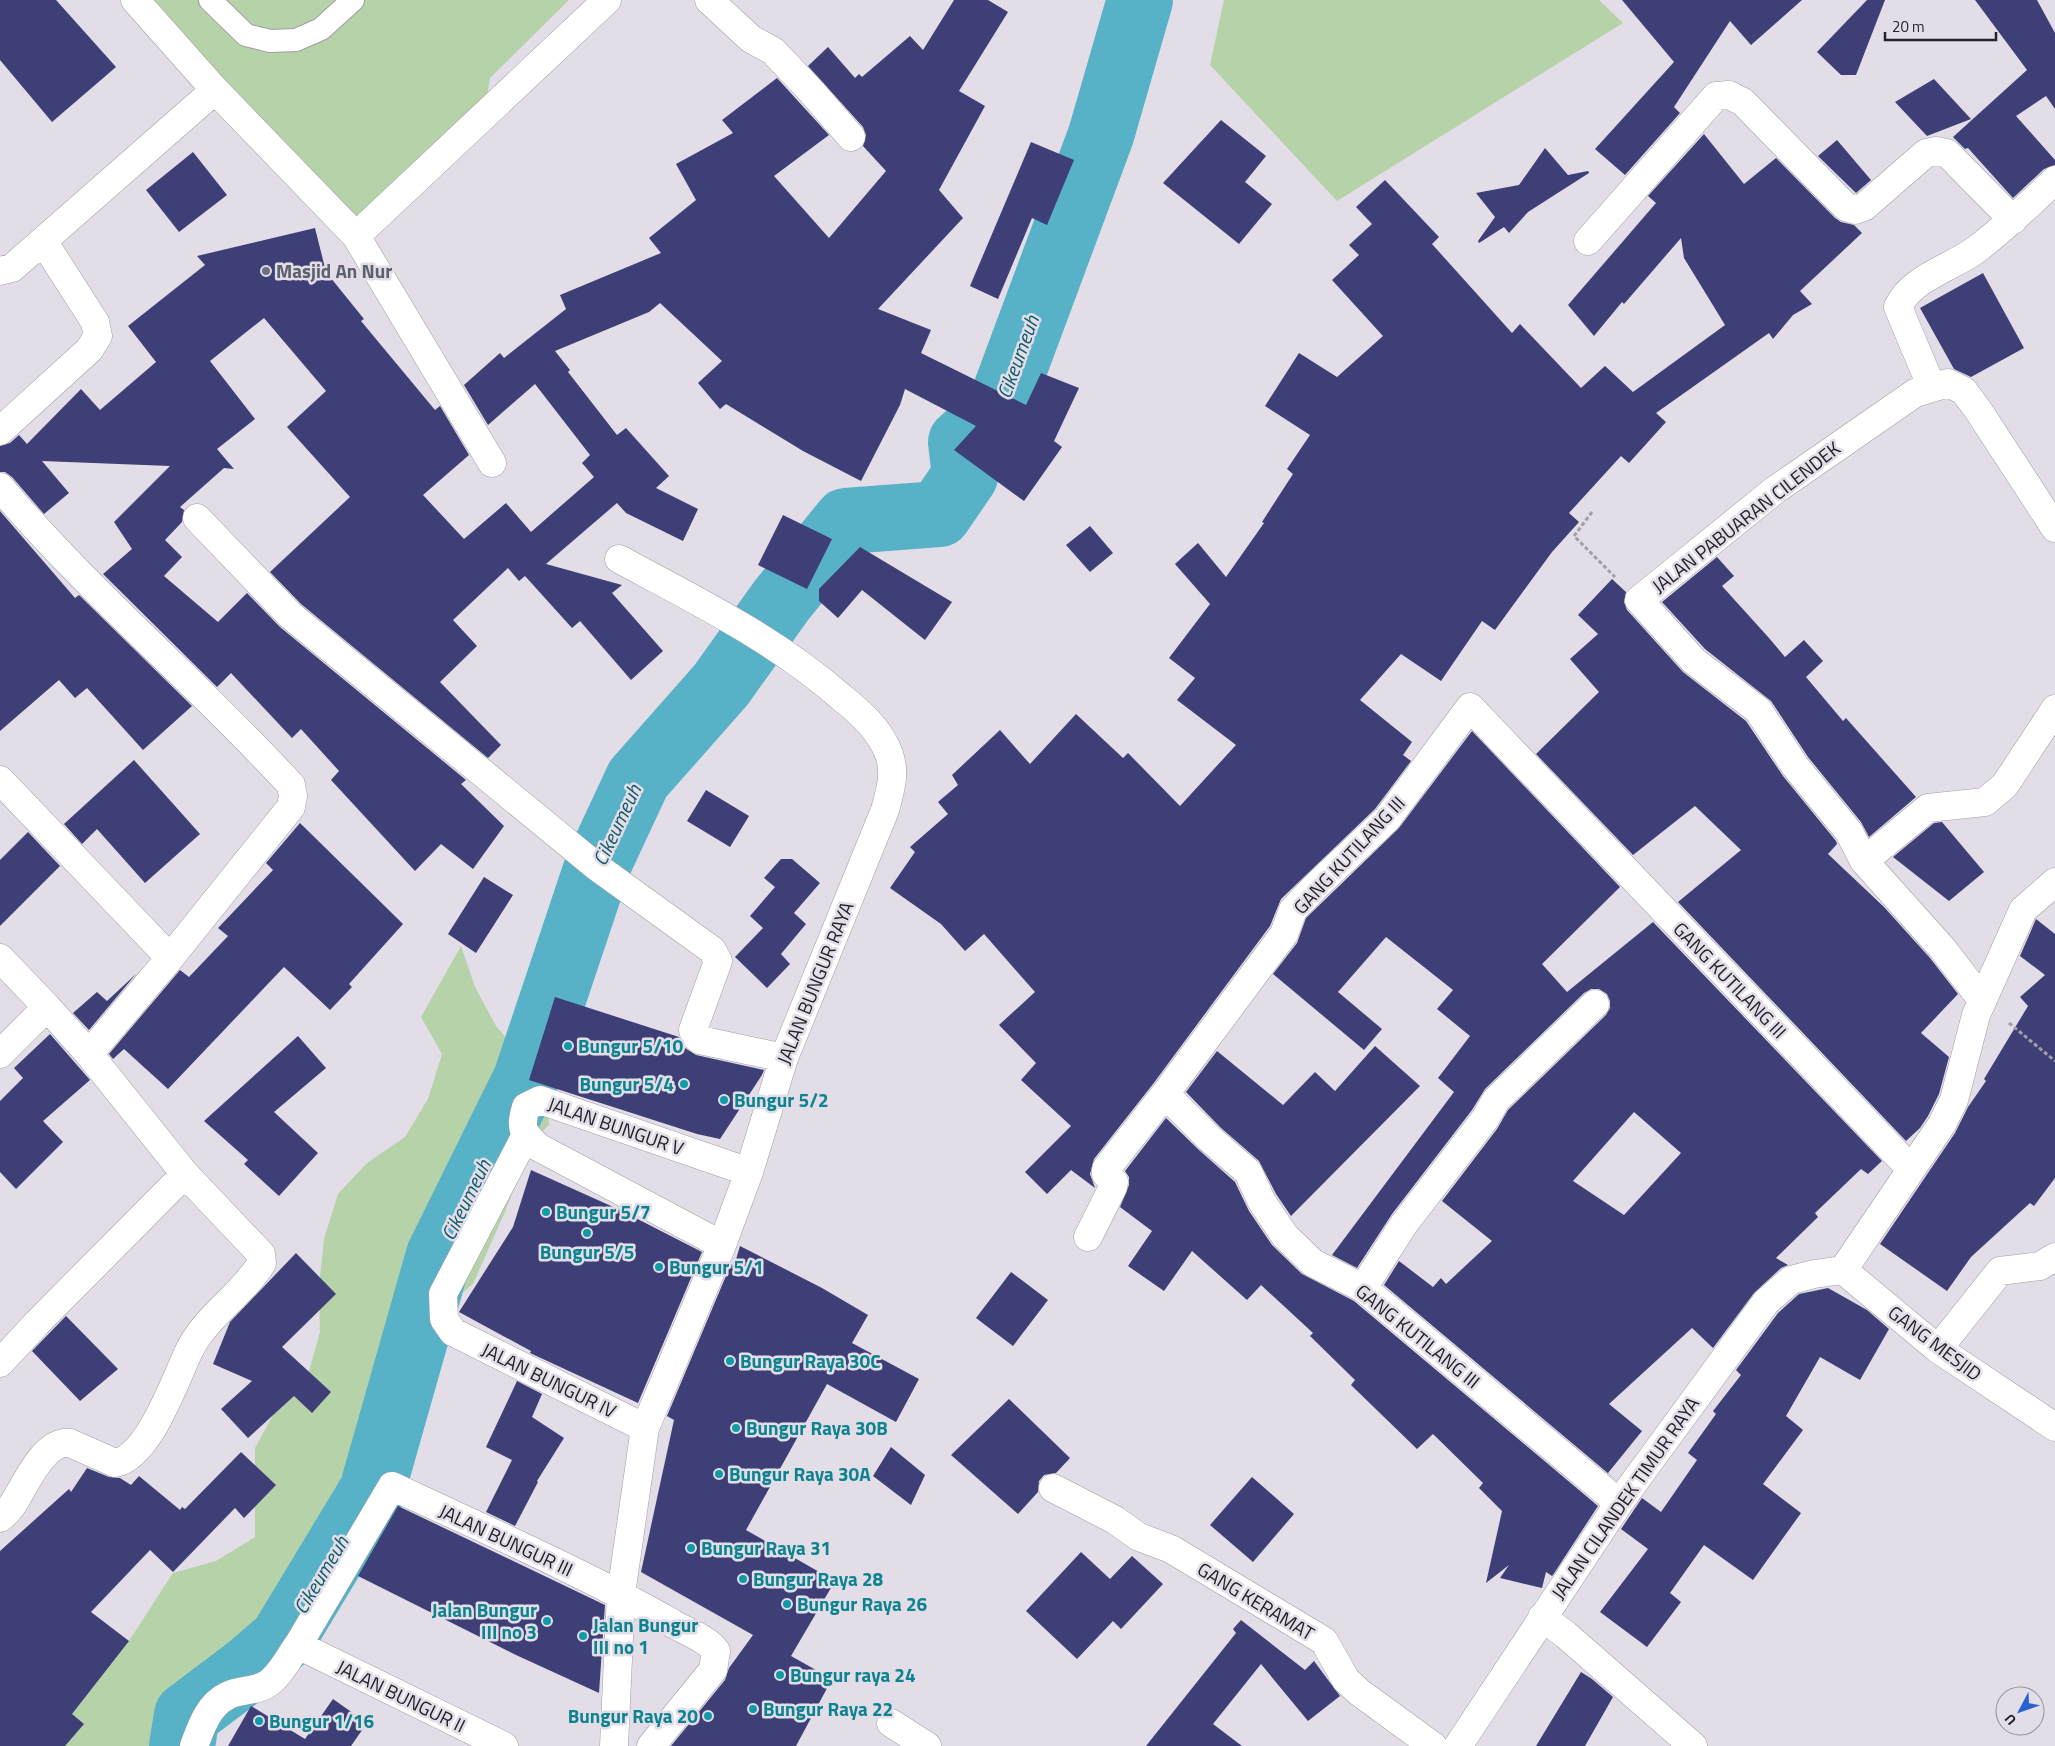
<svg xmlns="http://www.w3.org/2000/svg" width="2055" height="1746" viewBox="0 0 2055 1746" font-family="'Titillium Web',sans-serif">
<rect width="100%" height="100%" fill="#e2dde7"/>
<path fill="#b6d2a8" d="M141 0H569L490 78 486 103 396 187 392 183 340 237Z
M1224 0H1599L1623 23 1337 201 1210 65Z
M461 946 475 987 496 1026 522 1056 545 1087 549 1125 534 1139 504 1214 473 1284 441 1310 412 1340 411 1380 418 1424 400 1461 367 1487 372 1491 336 1566 273 1669 188 1746H0V1731L58 1698 97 1682 116 1641H129L173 1573 216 1561 255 1537V1448L277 1408 307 1378 320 1332 319 1286 324 1239 338 1194 367 1163 405 1137 428 1099 442 1054 421 1017Z"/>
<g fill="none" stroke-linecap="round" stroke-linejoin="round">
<path stroke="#57b2c8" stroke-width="66" d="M182 1746 187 1715 248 1669 282 1640 372 1491 439 1255 526 1079 597 867 638 779 721 685 781 601 846 521 939 514 965 476 961 442 999 409 1101 135 1140 0"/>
</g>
<path fill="#3e3f76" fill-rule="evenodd" d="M0 0H56L116 67 52 122 0 60Z
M954 0H988L1008 12 959 91 985 106 939 190 963 218 878 309 931 330 921 353 1026 405 1041 373 1079 388 1054 441 1062 447 1024 501 954 450 976 426 905 389 900 405 861 481 803 451 726 404 720 409 698 383 722 361 660 303 649 312 555 351 570 370 568 372 617 435 626 428 669 476 656 488 698 509 683 541 626 513 617 503 546 564 622 585 612 593 663 651 631 680 580 621 572 628 525 576 519 581 508 568 453 620 477 646 440 682 501 745 488 758 301 604 270 572 350 497 287 427 326 391 264 318 210 361 255 419 217 449 234 469 224 468 180 507 184 510 182 522 165 540 182 557 164 576 218 622 247 593 280 627 466 780 461 784 504 826 473 869 441 844 415 871 331 780 339 771 301 729 292 738 231 673 217 687 103 574 132 549 114 522 170 466 42 461 69 493 44 514 12 477 5 472H0V446L10 443 19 435 27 444 81 389 100 410 156 362 128 326 205 265 197 256 315 228 326 272 364 319 361 321 435 410 440 406 469 455 423 495 464 539 506 503 531 532 594 477 582 463 590 455 535 384 488 425 464 385 500 353 504 358 566 309 560 295 661 253 649 238 696 200 676 164 733 133 722 120 777 78 829 135 774 176 829 238 886 171 863 146 866 135 863 127 808 66 828 47 855 78 859 74 862 77 910 36 923 50Z
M1622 0H1802L1751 45 1730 21 1674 107 1680 113 1625 175 1595 149 1674 62Z
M1867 0H1885L1856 75H1841L1817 52Z
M1975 0H2037L2055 33V109L2046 96 2016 116 2055 160V165L2044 169 2013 198 1968 148 1965 149 1953 137 2027 70Z
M1934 79 1971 119 1927 136 1895 102Z
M1221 120 1266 156 1245 182 1272 204 1239 244 1163 183Z
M1704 134 1744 184 1776 158 1835 218 1841 222 1854 225 1862 233 1800 291 1812 304 1793 315 1773 339 1769 333 1656 413 1666 422 1629 463 1621 456 1569 513 1579 522 1552 552 1495 630 1482 621 1441 681 1401 654 1360 700 1412 742 1403 755 1411 761 1375 809 1281 899 1270 926 1153 1084 1094 1159 1090 1174 1095 1188 1071 1170 1047 1194 1025 1172 1071 1126 1021 1080 1036 1063 999 1025 1035 992 984 934 965 951 941 924 890 888 915 852 910 847 948 814 938 802 958 785 952 775 1000 730 1030 764 1076 714 1123 758 1128 753 1180 806 1236 745 1177 700 1195 678 1169 658 1210 604 1175 564 1198 543 1226 577 1264 523 1262 522 1293 474 1287 469 1310 435 1265 406 1299 353 1337 377 1383 336 1332 280 1359 255 1349 245 1372 224 1356 207 1385 180 1439 237 1432 244 1512 333 1520 324 1581 388 1605 366 1633 392 1725 325 1684 258 1681 238 1624 304 1622 302 1594 336 1568 305 1656 203 1648 196Z
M1837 140 1871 180 1856 193 1818 156Z
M1031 142 1074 160 1047 225 1032 218 998 299 970 286Z
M1545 148 1568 175 1588 171 1589 173 1528 212 1509 233 1504 227 1479 243 1478 241 1495 217 1476 193 1519 185Z
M193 152 227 195 179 232 146 190Z
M1983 273 2024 348 1971 377 1954 369 1920 308Z
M0 511 75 598 79 595 192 706 143 750 87 688 75 698 59 680 0 731Z
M783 515 832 539 807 589 758 565Z
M1090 526 1113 553 1090 572 1066 545Z
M860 547 952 602 925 640 862 590 838 618 819 601V589Z
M1717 557 1734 576 1722 586 1769 638 1785 657 1804 640 1823 661 1806 677 1843 721 1846 718 1916 797 1869 837 1861 822 1808 757 1771 701 1705 649 1662 602Z
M1612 579 1626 592 1624 602 1627 610 1683 672 1746 721 1783 776 1836 841 1837 844 1828 854 1884 907 1930 958 1958 994 1921 1033 1949 1057 1939 1094 1928 1116 1920 1128 1906 1141 1678 902 1741 850 1695 806 1633 855 1536 754 1599 692 1570 659 1598 634 1578 615Z
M1472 731 1620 887 1542 964 1567 992 1653 922 1882 1161 1868 1174 1861 1169 1815 1213 1818 1217 1776 1258 1788 1265 1781 1268 1754 1293 1713 1348 1692 1328 1609 1404 1642 1431 1608 1473 1616 1480 1384 1285 1399 1261 1433 1287 1441 1278 1446 1284 1492 1241 1442 1201 1497 1129 1508 1110 1606 1015 1610 1008V1001L1607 994 1599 989H1591L1584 993 1485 1089 1472 1110 1392 1214 1357 1268 1332 1255 1454 1092 1438 1078 1470 1036 1437 1009 1453 990 1386 937 1338 992 1382 1029 1364 1050 1273 974 1297 943 1306 918 1399 828ZM1634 1112 1681 1153 1624 1215 1573 1181Z
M134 760 200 834 145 883 97 829 82 844 64 824Z
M706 790 749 816 730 847 687 821Z
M1942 822 1984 872 1949 901 1893 857 1934 823Z
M300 823 403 924 349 984 352 987 330 1010 284 967 168 1089 124 1049 113 1059 109 1054 180 970 189 977 228 936 218 928 273 870 266 863Z
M28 832 60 866 0 926V860Z
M781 859H792L820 883 794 913 806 924 781 954 790 964 767 988 735 957 763 928 750 916 775 887 764 878Z
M484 877 513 895 476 953 448 934Z
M2036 919 2055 934V1178L2034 1206 2030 1203 1971 1257 1947 1291 1880 1244 1955 1133 1968 1107 1986 1081 1984 1079 2028 1006 2020 997 2045 975 2020 956Z
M136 974 89 1030 73 1013 97 992 107 1001Z
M555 997 679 1037 685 1048 696 1055 764 1070 762 1075 720 1139 697 1134 529 1080Z
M50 1034 90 1080 43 1121 63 1142 16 1189 0 1172V1101L23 1078 14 1068Z
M298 1036 326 1068 274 1112 318 1153 279 1196 244 1164 248 1160 204 1121Z
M1375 1046 1420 1086 1291 1216 1276 1194 1259 1161 1220 1127 1186 1092 1217 1051 1283 1105 1315 1072 1335 1091Z
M1166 1118 1199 1150 1235 1182 1249 1211 1272 1245 1302 1274 1354 1301 1598 1506 1553 1575 1552 1576 1546 1572 1542 1588 1500 1578 1509 1565 1486 1583 1502 1511 1479 1488 1483 1483 1433 1434 1417 1449 1351 1385 1355 1380 1310 1336 1313 1333 1261 1285 1247 1300 1192 1251 1164 1291 1128 1266 1152 1231 1120 1207 1129 1185V1177L1125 1171Z
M531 1170 620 1210 702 1252 638 1403 530 1353 531 1351 459 1312 513 1227Z
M740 1246 822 1288 868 1315 852 1343 919 1379 896 1422 827 1384 746 1530 835 1581 791 1656 832 1679 796 1746H671L725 1680 729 1668 753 1635 641 1572 674 1420 667 1416 731 1264 734 1266Z
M296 1253 336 1294 282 1347 331 1392 312 1413 294 1396 248 1438 221 1409 252 1381 213 1364 230 1322Z
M1011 1272 1048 1300 1013 1346 976 1318Z
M1828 1288 1867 1310 1889 1329 1860 1380 1820 1357 1786 1416 1803 1430 1763 1484 1801 1513 1753 1580 1704 1545 1670 1593 1681 1602 1647 1647 1600 1612 1648 1549 1621 1529 1642 1498 1661 1512 1697 1460 1688 1453 1716 1414 1713 1411 1741 1375 1736 1370 1778 1313 1799 1294Z
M66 1316 118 1369 80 1401 32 1351Z
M517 1381 542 1394 532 1417 564 1438 537 1481 538 1482 515 1526 486 1512 512 1460 486 1447Z
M1009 1399 1070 1458 1056 1473 1044 1475 1039 1481 1038 1492 1018 1514 951 1455Z
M891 1447 925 1475 911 1505 873 1476Z
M241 1452 276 1485 244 1518 235 1508 173 1572 150 1550 91 1612 129 1641 72 1714 84 1724 65 1746H0V1551L69 1489 71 1492 87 1468 109 1477 120 1478 131 1485 139 1476 180 1510 182 1507 185 1509Z
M1252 1477 1294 1514 1253 1562 1210 1525Z
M398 1506 605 1605 599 1693 516 1655 358 1576Z
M1081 1552 1110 1579 1132 1556 1163 1584 1121 1629 1113 1621 1077 1659 1026 1611Z
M1241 1620 1305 1670 1314 1661 1340 1696 1308 1721 1261 1664 1213 1724 1242 1746H1146L1236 1633 1233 1629Z
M1581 1672 1592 1679 1613 1697 1585 1746H1536Z
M333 1699 367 1723 351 1746H228L251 1706 305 1739Z"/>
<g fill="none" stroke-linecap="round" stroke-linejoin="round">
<g stroke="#a29da6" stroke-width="24">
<path id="service" d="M210 0 246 35 270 41 296 40 321 29 353 0"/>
</g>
<g stroke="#a29da6" stroke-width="29">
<path id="minor" d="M135 0 215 90 356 236 492 463
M709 0 751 39 773 51 812 92 851 137
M356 236 607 0
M1588 241 1716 96 1729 95 1743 102 1846 207 1855 210 1864 207 1926 153 1936 151 1947 153 2013 220
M0 271 12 268 215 90
M1932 388 1898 307C1912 277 1952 268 1977 249 2004 228 2030 204 2055 180
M0 431 89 350 98 336 95 322 43 241
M0 487C90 593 197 683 291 785L293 796 291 807 170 958 89 1054
M197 518 290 615 597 867 712 950 718 961 693 1030 695 1036 700 1040 784 1058
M0 780 170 958
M1864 861 1928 808 1985 802 2005 785 2055 709
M0 958 47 1007 89 1054 185 1174 261 1254 262 1263C242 1295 205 1317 189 1351 175 1380 149 1457 115 1463L70 1443C42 1440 24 1489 11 1507 8 1511 4 1515 0 1518
M1982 1000 1942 948 1864 861 1849 832 1795 766 1758 710 1694 661 1639 600 1775 490 1915 393 1948 383 1964 391 1978 410 2055 528
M0 1054 47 1007
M526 1135 443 1294 444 1319 453 1332 645 1428
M1088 1237 1113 1187 1114 1182 1106 1174V1169L1165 1094
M722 1245 538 1147C522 1132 520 1128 526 1107L540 1100 749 1172
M1843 1270 1942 1124 1954 1100 1976 1015 2023 910 2055 882
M1363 1288 1404 1224 1485 1119 1496 1100 1595 1004
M1938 1349 2000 1271 2040 1266 2055 1257
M0 1363 38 1322 185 1174
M1053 1488 1115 1520 1139 1537 1171 1549 1324 1641 1346 1680 1359 1692 1433 1746
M1619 1503 1363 1288 1313 1263 1285 1236 1262 1202 1248 1172 1209 1138 1165 1094 1284 934 1293 910 1316 886 1387 819 1470 707 1911 1169
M1542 1617 1566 1635 1693 1746
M298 1645 504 1746
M891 1723 927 1746
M194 1746C201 1728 208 1705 227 1696 239 1689 255 1692 267 1684 280 1676 289 1657 298 1645L392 1486C486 1530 582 1572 672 1623 686 1632 707 1638 716 1651L713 1670 651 1746
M614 1746 621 1594 645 1428 722 1245 749 1172 784 1058 885 810C890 791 896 774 889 754 880 730 861 713 841 697 775 639 695 600 619 559"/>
</g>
<g stroke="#a29da6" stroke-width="29">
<path id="tertiary" d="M1458 1746 1619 1503 1766 1302 1791 1280 1814 1274 1843 1270 1938 1349 2055 1427"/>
</g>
<path stroke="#a29ea6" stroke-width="3" stroke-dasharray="4 2.5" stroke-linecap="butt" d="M1592 512 1574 536 1615 577
M2009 1023 2055 1061"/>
<use href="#service" stroke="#fff" stroke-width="22"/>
<use href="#minor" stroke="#fff" stroke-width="28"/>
<use href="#tertiary" stroke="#fff" stroke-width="28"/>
</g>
<circle fill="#6b7280" stroke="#e2dde7" stroke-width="2" cx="266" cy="271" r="5"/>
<g fill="#0f9aa8" stroke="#e2dde7" stroke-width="2">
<circle cx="568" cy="1046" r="5"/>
<circle cx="684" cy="1084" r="5"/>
<circle cx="724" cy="1100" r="5"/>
<circle cx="546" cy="1212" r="5"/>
<circle cx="587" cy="1233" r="5"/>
<circle cx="659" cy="1267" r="5"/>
<circle cx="730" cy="1361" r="5"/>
<circle cx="736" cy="1428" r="5"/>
<circle cx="719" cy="1474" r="5"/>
<circle cx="691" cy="1548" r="5"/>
<circle cx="743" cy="1579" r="5"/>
<circle cx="787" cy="1604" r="5"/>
<circle cx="547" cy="1621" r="5"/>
<circle cx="583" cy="1636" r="5"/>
<circle cx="780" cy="1675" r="5"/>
<circle cx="753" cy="1709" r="5"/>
<circle cx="708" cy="1716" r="5"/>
<circle cx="259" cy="1721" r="5"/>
</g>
<g text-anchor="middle" stroke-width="5" stroke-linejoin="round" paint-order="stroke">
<g font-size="19" font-weight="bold" fill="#5b616d" stroke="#e2dde7" text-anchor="start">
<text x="276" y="278">Masjid An Nur</text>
</g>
<g font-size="19" fill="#242226" stroke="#e2dde7">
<text transform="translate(1746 517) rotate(-38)" y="7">JALAN PABUARAN CILENDEK</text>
<text transform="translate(1349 855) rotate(-47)" y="7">GANG KUTILANG III</text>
<text transform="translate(1730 980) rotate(46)" y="7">GANG KUTILANG III</text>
<text transform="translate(815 983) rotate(-68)" y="7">JALAN BUNGUR RAYA</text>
<text transform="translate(616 1126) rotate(19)" y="7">JALAN BUNGUR V</text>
<text transform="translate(1418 1336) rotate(39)" y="7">GANG KUTILANG III</text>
<text transform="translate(1935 1343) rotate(37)" y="7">GANG MESJID</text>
<text transform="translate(549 1380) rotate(26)" y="7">JALAN BUNGUR IV</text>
<text transform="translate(1625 1498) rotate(-55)" y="7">JALAN CILANDEK TIMUR RAYA</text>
<text transform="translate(506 1540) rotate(25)" y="7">JALAN BUNGUR III</text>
<text transform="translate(1256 1601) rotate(31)" y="7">GANG KERAMAT</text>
<text transform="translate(401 1696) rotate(26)" y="7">JALAN BUNGUR II</text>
</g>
<g font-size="19" font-weight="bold" fill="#0d838f" stroke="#e2dde7" text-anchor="start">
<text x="578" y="1053">Bungur 5/10</text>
<text x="674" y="1091" text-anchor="end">Bungur 5/4</text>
<text x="734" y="1107">Bungur 5/2</text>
<text x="556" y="1219">Bungur 5/7</text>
<text x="587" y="1259" text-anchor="middle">Bungur 5/5</text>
<text x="669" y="1274">Bungur 5/1</text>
<text x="740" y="1368">Bungur Raya 30C</text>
<text x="746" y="1435">Bungur Raya 30B</text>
<text x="729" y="1481">Bungur Raya 30A</text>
<text x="701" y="1555">Bungur Raya 31</text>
<text x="753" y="1586">Bungur Raya 28</text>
<text x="797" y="1611">Bungur Raya 26</text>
<text x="537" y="1617" text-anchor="end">Jalan Bungur<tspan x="537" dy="22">III no 3</tspan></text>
<text x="593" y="1632">Jalan Bungur<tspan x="593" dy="22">III no 1</tspan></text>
<text x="790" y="1682">Bungur raya 24</text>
<text x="763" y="1716">Bungur Raya 22</text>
<text x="698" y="1723" text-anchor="end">Bungur Raya 20</text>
<text x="269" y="1728">Bungur 1/16</text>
</g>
<g font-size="20" font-style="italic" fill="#0d5b6b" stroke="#e2dde7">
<text transform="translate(1018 357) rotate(-70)" y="7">Cikeumeuh</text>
<text transform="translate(617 825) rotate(-65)" y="7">Cikeumeuh</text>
<text transform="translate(466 1200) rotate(-64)" y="7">Cikeumeuh</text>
<text transform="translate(321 1575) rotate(-59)" y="7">Cikeumeuh</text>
</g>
</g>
<g transform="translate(2020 1711) rotate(229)"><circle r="24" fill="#e2dde7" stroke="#96929a"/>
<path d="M0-4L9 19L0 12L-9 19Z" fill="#2863d0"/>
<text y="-8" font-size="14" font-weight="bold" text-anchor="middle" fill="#242226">U</text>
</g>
<path d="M1885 32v8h111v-8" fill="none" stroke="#242226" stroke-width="2.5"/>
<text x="1892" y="32" font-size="15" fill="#242226" stroke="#e2dde7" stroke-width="4" paint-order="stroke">20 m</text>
</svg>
